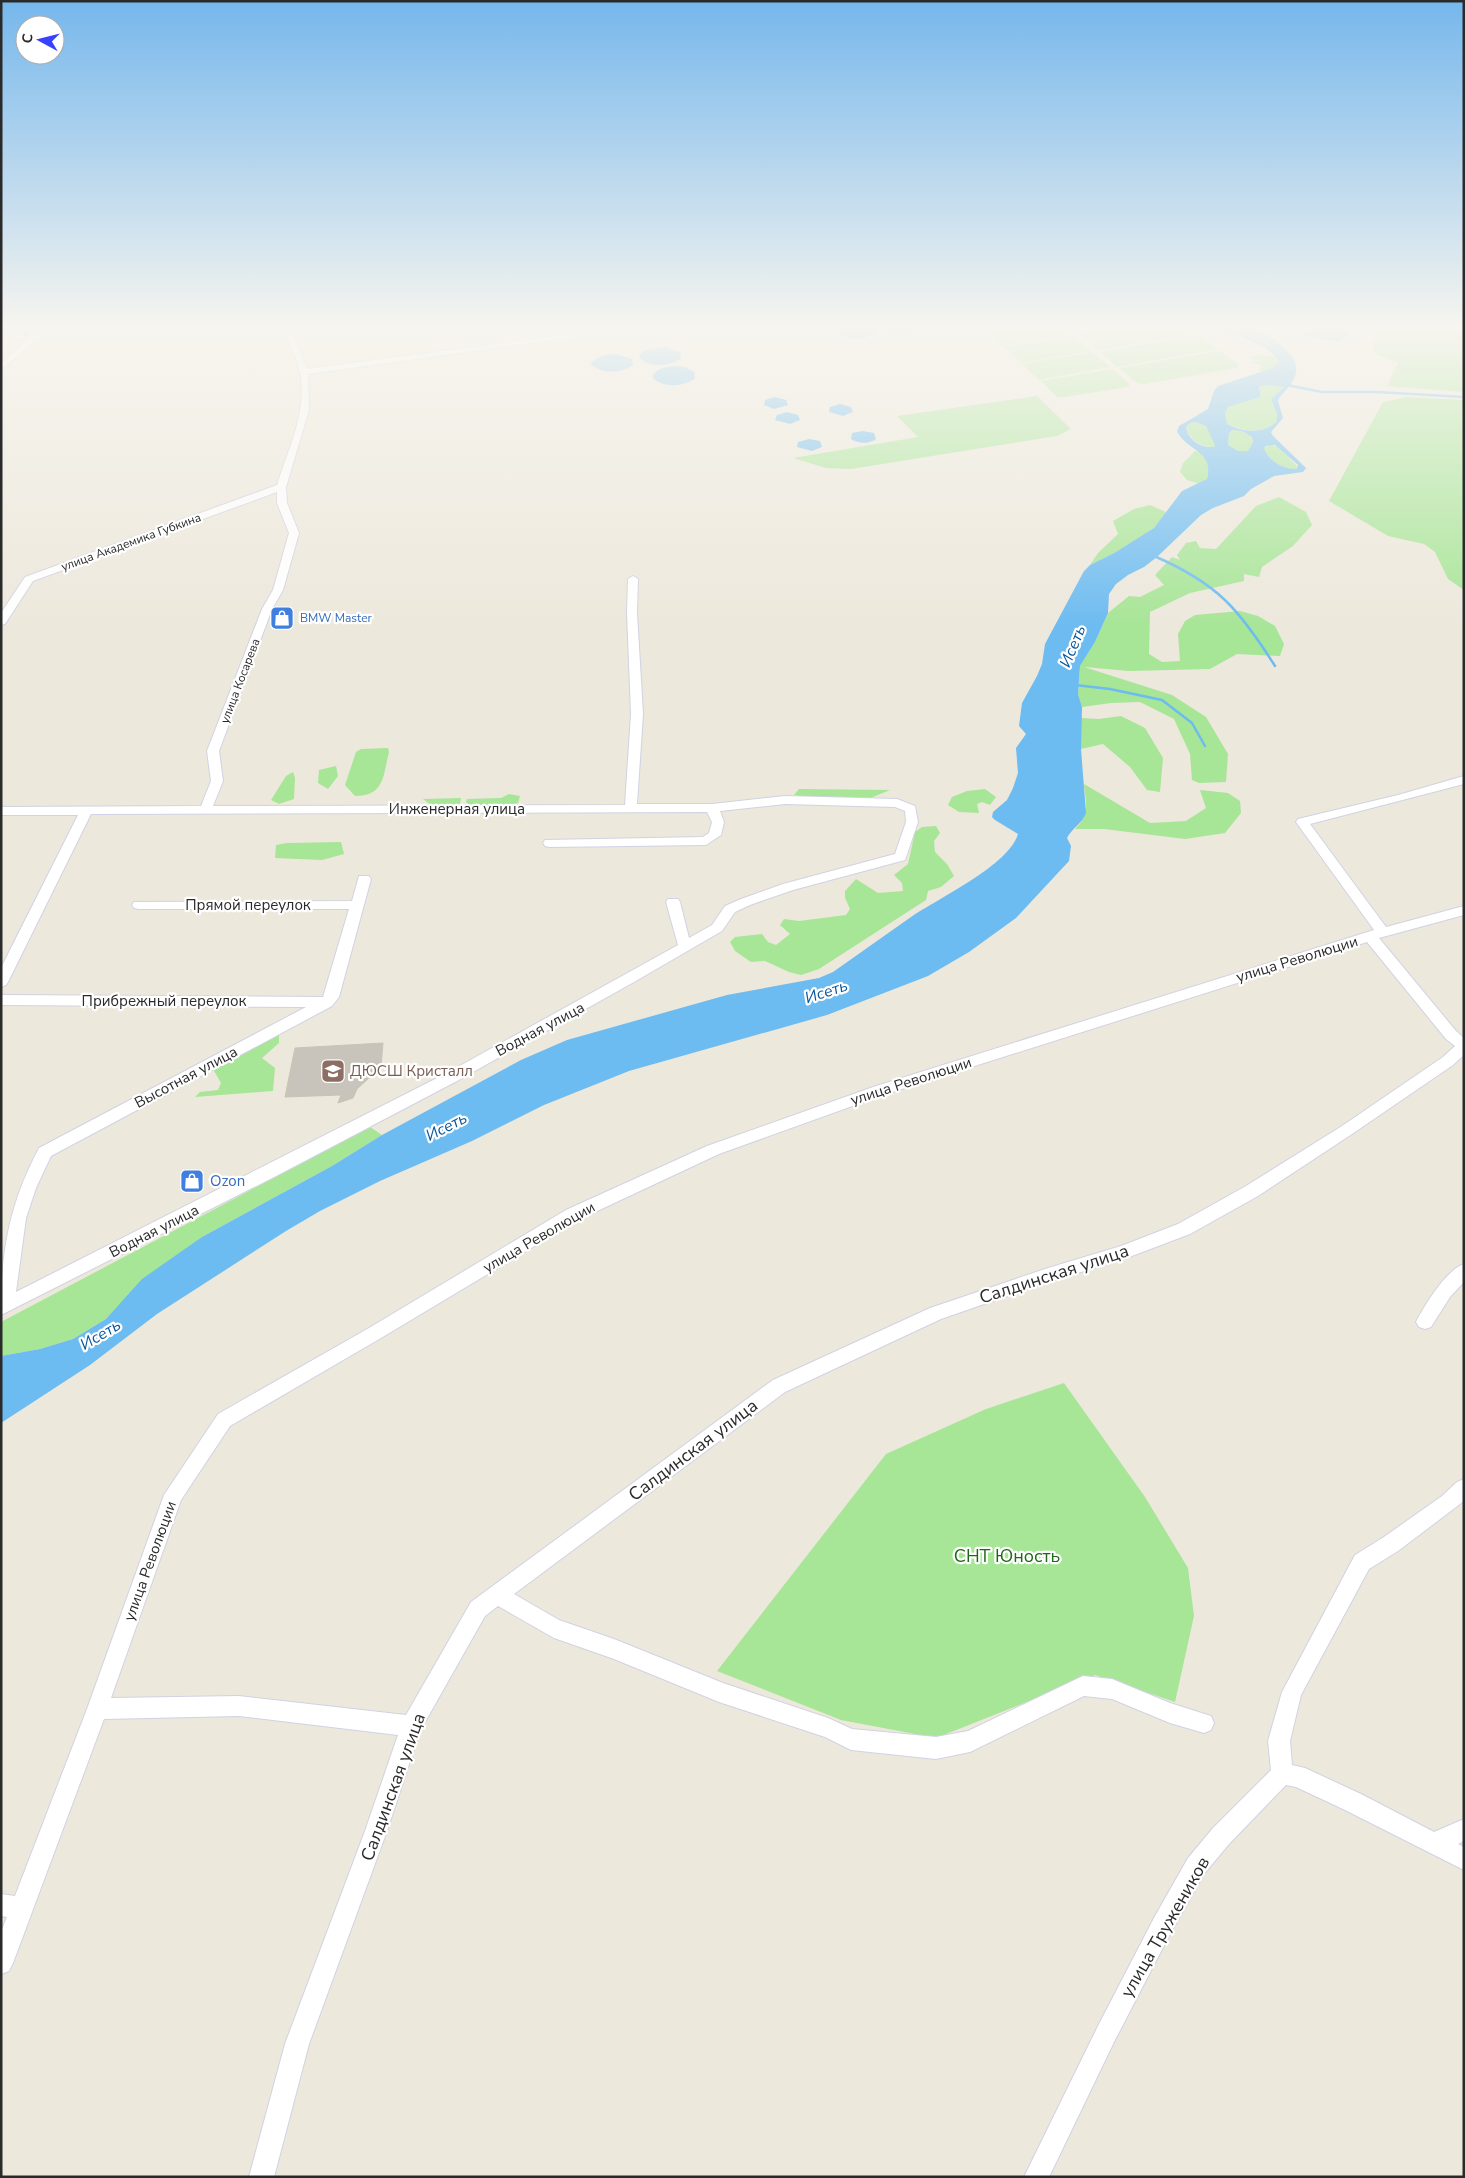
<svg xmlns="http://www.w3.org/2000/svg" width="1465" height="2178" viewBox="0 0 1465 2178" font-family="'Nunito Sans',sans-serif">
<rect width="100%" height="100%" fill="#ede8dc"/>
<path fill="#a7e597" d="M1022 325H1060L1071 334 1002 346 986 330Z
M1067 325H1132L1078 333Z
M1142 325H1185L1197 333 1098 350 1080 335Z
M1388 325H1464V392L1387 386 1398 363 1375 354 1371 341Z
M1199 335 1218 349 1117 367 1100 352Z
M1073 336 1091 351 1021 363 1004 347Z
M1220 351 1239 365 1237 368 1144 384 1137 383 1119 368Z
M1092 352 1110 367 1039 380 1022 364Z
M1255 355 1277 356 1279 362 1273 368 1260 372 1261 365 1253 363 1255 361 1264 363 1251 358Z
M1112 369 1130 384 1128 387 1065 397H1057L1041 381Z
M1266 385 1283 387 1282 391 1271 399 1277 414V421C1264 435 1243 431 1227 424L1225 413 1228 407 1261 397 1259 387Z
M1037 396 1071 429 1057 436 851 469 826 468 793 458 918 437 897 416Z
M1407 397 1464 400V590L1448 579 1435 552 1424 544 1388 536 1329 501 1383 402Z
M1196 422 1206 426 1216 445 1214 447C1201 447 1189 440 1186 427L1190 423Z
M1232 430 1242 431 1252 437 1253 442 1248 451H1238L1228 445 1229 432Z
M1270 445 1278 447 1298 467 1297 469C1283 470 1268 461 1264 448Z
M1195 451C1208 454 1210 468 1207 479L1200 484 1187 480 1180 472 1183 463Z
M1279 497 1306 512 1312 525 1293 546 1262 567 1259 577 1244 574V581L1190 593 1150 612 1149 654 1162 662 1180 661 1178 634 1185 621 1195 615 1240 611 1258 616 1275 626 1284 644 1280 656 1237 654 1210 669 1129 671 1084 667 1172 695 1206 717 1228 754 1226 782 1199 783 1192 780 1190 754 1174 719 1140 702 1111 703 1082 707 1078 694 1080 666 1095 642 1108 613 1129 596 1140 597 1164 585 1155 575 1172 557 1180 560 1177 555 1186 543 1196 541 1200 548 1216 549 1256 506Z
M1150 505 1166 512C1155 536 1113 553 1090 565L1098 553 1118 534 1113 521 1134 509Z
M1121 716 1145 728 1163 758 1160 792 1147 790 1130 767 1103 744 1081 749 1080 718 1099 719Z
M388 748 389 752C383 775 385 796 355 796L345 785 356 752 361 749Z
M336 766 338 776 328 789 318 783 319 770Z
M293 772 295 778 294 799 279 804 271 800 286 776Z
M1084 784 1150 823 1186 821 1206 808 1200 790 1228 793 1240 801 1241 813 1225 833 1185 839 1104 829H1075C1090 815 1086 803 1084 784Z
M799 789 890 790 868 799 805 798 794 795Z
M985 789 996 797 990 805 982 802 977 804 979 813 959 812 948 805 952 797 967 791Z
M509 794 520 796 518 803 513 805H469L466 802 467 799 501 798Z
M461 798 460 804 457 805H431L423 799Z
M936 826 940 833 934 841 935 852 947 864 954 876 941 887 928 891 926 900 819 969 801 975 789 972 765 961 751 962 735 951 730 942 735 937 762 934 768 942 776 945 790 934 780 925 784 919 799 921 846 915 850 909 845 898V891L856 879 878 893 903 891 902 883 894 875 908 864 915 832 922 827Z
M341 842 344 854 322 860 275 858 276 845 287 843Z
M279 1031V1043L262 1058 275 1068 273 1091 195 1097 200 1092 218 1090 221 1083 213 1069Z
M370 1127 382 1135 332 1166 202 1237 122 1302 106 1319 73 1339 40 1349 1 1356V1322Z
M1064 1383 1145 1497 1188 1568 1194 1616 1175 1702 1095 1675 936 1738 841 1720 717 1671 886 1454 986 1409Z"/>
<path fill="#6cbbf1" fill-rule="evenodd" d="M842 325H870L875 327 877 332C867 341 843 342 836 330Z
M880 325H920V327C910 336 888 335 880 325Z
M1206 325C1217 325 1231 322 1241 325 1259 328 1300 350 1296 372 1293 387 1283 390 1278 401L1283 418 1271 432 1273 436 1306 468 1303 472 1274 476 1251 489 1244 496 1213 508 1201 515 1157 557 1144 567 1128 575 1116 584 1109 594 1108 613 1095 642 1080 666 1078 694 1082 707 1081 749 1086 813C1082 824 1072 828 1067 838L1071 846 1069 861 1016 918 969 952 928 976 827 1015 629 1071 544 1105 472 1141 380 1181 320 1211 286 1231 157 1314 90 1365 1 1423V1356L40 1349 73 1339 106 1319 142 1279 202 1237 332 1166 382 1135 521 1060 567 1040 727 995 819 978 833 972C859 954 885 935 911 917 939 898 1009 865 1018 834L995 820 992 817 993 812 1007 800 1013 788 1018 773 1016 748 1026 734 1019 726 1022 703 1037 676 1042 664 1045 644 1084 571 1090 565 1116 552 1154 528 1182 491 1207 479C1214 451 1189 452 1177 432L1179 426 1208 409 1214 391 1218 386 1273 368 1279 362C1271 343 1225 333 1206 325ZM1266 385 1284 387 1271 399 1277 414V421C1264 435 1243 432 1227 424L1225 413 1228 407 1261 397 1259 387ZM1196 422 1206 426 1215 445 1214 447C1201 448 1188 440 1186 427L1190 423ZM1232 430 1242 431 1252 437 1253 442 1248 451H1238L1228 445 1229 433ZM1275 445 1298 465 1297 469C1284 470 1268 461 1264 448L1266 446Z
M1317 325H1359L1340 342 1303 336Z
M665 347 680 352 681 358C670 367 650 368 640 358L639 355 646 350Z
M617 354 632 359 633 365C622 373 602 375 591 364V362L604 355Z
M672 366 685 367 694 372 695 378C685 387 663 388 653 378V375L659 369Z
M775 397 786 400 788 405 774 409 764 405 765 400Z
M840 404 851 407 853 412 843 416 829 412 830 407Z
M787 412 798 415 800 420 790 424 775 420 777 415Z
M863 431 874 433 876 439C869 444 859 444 851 439L852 433Z
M809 439 820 441 822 447 812 451 797 447 798 442Z"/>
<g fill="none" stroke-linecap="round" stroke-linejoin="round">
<path stroke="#6cbbf1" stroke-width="2.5" d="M1287 385 1322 392H1377L1464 397
M1154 556C1217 583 1239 609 1275 666
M1075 685 1110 689 1162 700 1192 723 1205 746"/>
</g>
<path fill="#c8c4bb" stroke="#c8c4b5" d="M383 1043 381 1067 357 1089 353 1098 338 1103 341 1095 285 1097 295 1048Z"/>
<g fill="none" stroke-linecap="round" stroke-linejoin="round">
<g stroke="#d1d2e3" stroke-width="2">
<path id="minor" d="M45 325H53L1 370V363Z
M282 325H290L307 369 637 325H655L651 327 308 374 309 410 286 487 287 503 299 533 283 590 272 609 219 751 223 781 213 806 625 805 631 714 627 613 628 579 633 576 638 579 637 613 643 714 637 804H712L785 796 897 799 915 806 918 822 905 860 793 890 750 905 735 912 722 931 634 982 457 1081 278 1175 1 1315C1 1251 9 1205 39 1148L306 1007 1 1005V995L323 997 349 909H139L134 908 132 905 134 902 352 901 359 876H369L371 879 339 997 332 1006 51 1156 36 1188 26 1218 16 1292 447 1073 678 945 666 902 668 899H678L680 902 689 938 712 925 725 906 741 899 783 884 895 854 906 822 905 811 895 807 785 804 720 811 724 822 721 835 706 845 549 847 545 846 543 843 545 840 703 837 709 833 712 822 707 812 91 814 8 982 6 985 1 987V968L78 815H1V807L201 806 211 781 207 751 262 609 273 590 289 533 277 503V492L33 581 5 624 1 625V613L25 577 277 485C288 450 308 410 300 372 296 356 288 340 282 325Z
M1464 776V784L1310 824 1386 927 1464 906V915L1379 938 1456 1031 1464 1038V1055L1453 1065 1352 1134 1258 1196 1190 1234 1124 1259 1048 1282 941 1319 785 1392 514 1594 559 1620 614 1639 723 1683 828 1718 852 1729 936 1737 968 1731 1083 1676 1112 1679 1170 1703 1211 1716 1214 1723 1211 1730 1204 1733 1170 1723 1112 1699 1084 1696 970 1752 936 1759 851 1750 825 1737 719 1702 614 1659 554 1638 498 1606 485 1616 420 1731 387 1831 309 2044 274 2177H249L285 2044 365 1831 398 1735 239 1716 104 1719 13 1963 9 1971 1 1974V1932L7 1917 1 1916V1894L15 1896 87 1709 164 1495 218 1414 369 1328 566 1210 707 1146 876 1086 1374 930 1296 822 1298 819 1398 795ZM1367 942 1446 1039 1455 1046 1443 1057 1342 1126 1246 1186 1178 1224 1121 1246 1048 1268 930 1308 773 1380 471 1602 406 1715 239 1696 111 1698 181 1500 230 1426 381 1338 578 1220 719 1154 886 1094Z
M1464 1264V1282L1450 1297 1431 1327 1425 1329 1419 1327 1416 1322C1425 1305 1446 1270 1464 1264Z
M1464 1479V1501L1398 1551 1369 1569 1301 1695 1290 1741 1292 1765 1305 1768 1361 1794 1434 1832 1464 1819V1841L1458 1844 1464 1847V1870L1345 1810 1296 1787 1286 1785 1229 1844 1204 1874 1170 1934 1114 2042 1049 2177H1024L1098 2026 1154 1918 1188 1858 1213 1828 1271 1770 1268 1741 1282 1692 1355 1555 1384 1537 1442 1496 1457 1482Z"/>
</g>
<use href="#minor" fill="#fff" fill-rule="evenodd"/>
<g stroke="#9e9fb5" stroke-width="4">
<path id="rail" d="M19 340 37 325"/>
</g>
<use href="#rail" stroke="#fff" stroke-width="2.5" stroke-dasharray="7" stroke-linecap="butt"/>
</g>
<linearGradient id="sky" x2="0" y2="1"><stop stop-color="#76b7ec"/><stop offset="0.52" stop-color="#f7f5ef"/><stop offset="1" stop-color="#f7f5ef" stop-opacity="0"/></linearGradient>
<rect width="1465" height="629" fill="url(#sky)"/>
<defs>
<g id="shop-square" transform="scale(1.25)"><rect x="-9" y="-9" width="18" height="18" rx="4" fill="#3f7fe0" stroke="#fff"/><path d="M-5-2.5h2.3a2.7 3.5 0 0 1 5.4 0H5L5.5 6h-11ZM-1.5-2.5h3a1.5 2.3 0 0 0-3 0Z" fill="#fff"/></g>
<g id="school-square" transform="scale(1.25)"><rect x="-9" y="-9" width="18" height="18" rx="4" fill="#8d6e63" stroke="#fff"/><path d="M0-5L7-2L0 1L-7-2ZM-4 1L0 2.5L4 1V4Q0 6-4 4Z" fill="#fff"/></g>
</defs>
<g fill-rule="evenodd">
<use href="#shop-square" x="282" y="618"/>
<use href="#school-square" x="333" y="1071"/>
<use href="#shop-square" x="192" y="1181"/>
</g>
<g text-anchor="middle" stroke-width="4.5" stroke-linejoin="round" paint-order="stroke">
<g font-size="12" fill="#2a2a2a" stroke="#fff">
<text transform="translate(131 542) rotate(-20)" y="4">улица Академика Губкина</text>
<text transform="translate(240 681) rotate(-69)" y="4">улица Косарева</text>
</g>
<g font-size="12" fill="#366cbe" stroke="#fff" text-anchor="start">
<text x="300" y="622">BMW Master</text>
</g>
<g font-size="15" fill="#2a2a2a" stroke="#fff">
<text x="457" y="814">Инженерная улица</text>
<text x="248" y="910">Прямой переулок</text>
<text transform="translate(1297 959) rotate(-17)" y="5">улица Революции</text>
<text x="164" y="1006">Прибрежный переулок</text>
<text transform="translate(540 1029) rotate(-28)" y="5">Водная улица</text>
<text transform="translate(186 1077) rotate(-28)" y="5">Высотная улица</text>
<text transform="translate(911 1081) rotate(-18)" y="5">улица Революции</text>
<text transform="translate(154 1231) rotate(-27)" y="5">Водная улица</text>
<text transform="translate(539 1237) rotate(-30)" y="5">улица Революции</text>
<text transform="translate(150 1561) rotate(-70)" y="5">улица Революции</text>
</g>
<g font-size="15" fill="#785e54" stroke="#fff" text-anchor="start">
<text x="350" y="1076">ДЮСШ Кристалл</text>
</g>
<g font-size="15" fill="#366cbe" stroke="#fff" text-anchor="start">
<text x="210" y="1186">Ozon</text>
</g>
<g font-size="16" font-style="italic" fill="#0a579e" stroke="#fff">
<text transform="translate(1072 646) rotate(-68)" y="6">Исеть</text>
<text transform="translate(826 991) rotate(-18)" y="6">Исеть</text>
<text transform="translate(446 1126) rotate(-27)" y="6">Исеть</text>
<text transform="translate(100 1334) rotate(-31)" y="6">Исеть</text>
</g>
<g font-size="18" fill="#2a2a2a" stroke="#fff">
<text transform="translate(1054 1274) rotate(-18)" y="6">Салдинская улица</text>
<text transform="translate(693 1450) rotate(-37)" y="6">Салдинская улица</text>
<text transform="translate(393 1787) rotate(-70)" y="6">Салдинская улица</text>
<text transform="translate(1165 1927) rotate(-60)" y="6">улица Тружеников</text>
</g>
<g font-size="18" fill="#1e6918" stroke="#fff">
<text x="1007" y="1562">СНТ Юность</text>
</g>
</g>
<rect width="1465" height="2178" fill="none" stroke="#2a2a2a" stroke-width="5"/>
<g transform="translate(40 40) rotate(277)"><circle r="24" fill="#ffffff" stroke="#aaaaaa"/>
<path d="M0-4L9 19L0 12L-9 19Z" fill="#3841fe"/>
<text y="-8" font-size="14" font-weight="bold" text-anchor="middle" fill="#2a2a2a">С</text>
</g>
</svg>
